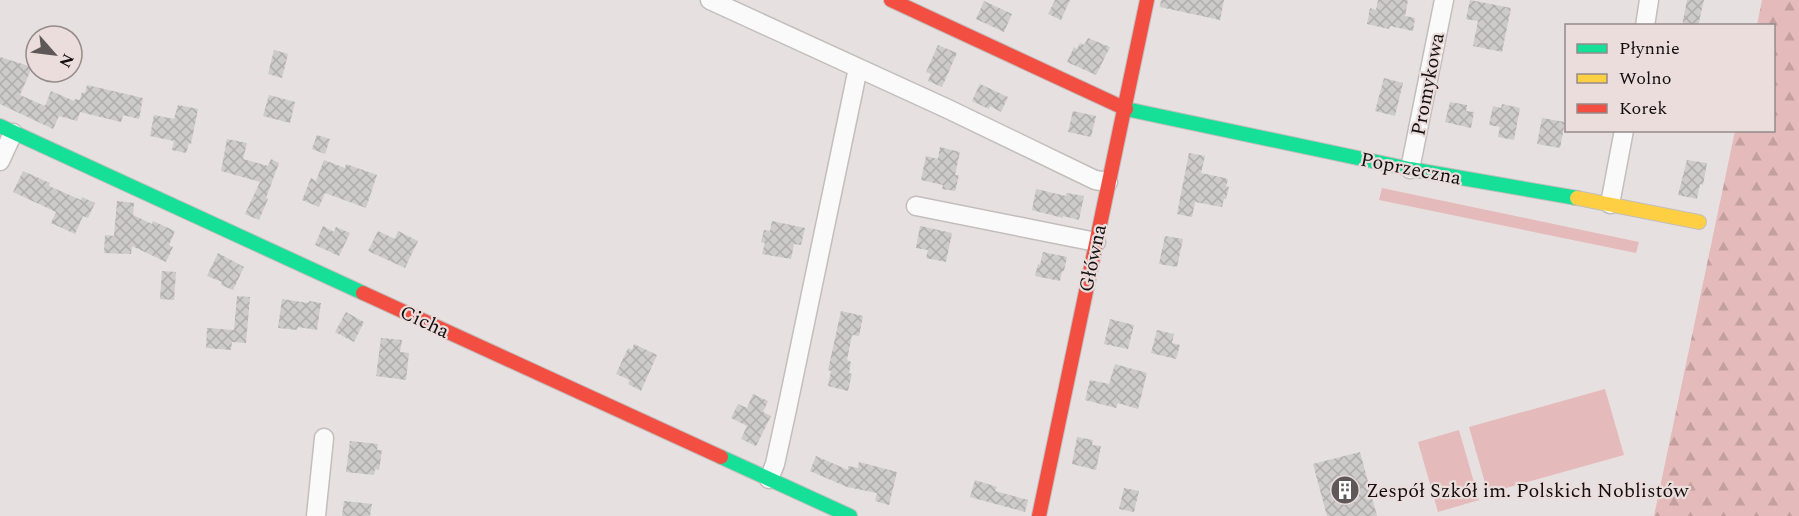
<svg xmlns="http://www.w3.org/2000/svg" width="1799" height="516" viewBox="0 0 1799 516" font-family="Spectral,serif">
<defs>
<pattern id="forest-firs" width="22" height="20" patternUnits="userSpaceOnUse" patternTransform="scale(1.5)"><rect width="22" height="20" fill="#e4bbba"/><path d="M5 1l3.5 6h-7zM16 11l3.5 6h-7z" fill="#c3a09f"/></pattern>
<pattern id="building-cross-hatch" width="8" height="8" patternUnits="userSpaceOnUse" patternTransform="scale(1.5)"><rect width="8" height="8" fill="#cccbca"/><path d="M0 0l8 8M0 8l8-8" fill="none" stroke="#aeadac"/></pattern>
</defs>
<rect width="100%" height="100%" fill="#e6e0e0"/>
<path fill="url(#forest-firs)" d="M1762 0H1799V516H1654L1735 131 1774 130V26L1757 25Z"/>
<path fill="#e4bbba" d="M1382 188 1639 242 1636 253 1379 200Z
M1605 389 1624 455 1488 493 1469 427Z
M1459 430 1479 500 1438 512 1418 442Z"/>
<path fill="url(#building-cross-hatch)" d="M1055 0H1070L1061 20 1048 14Z
M1161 0H1224L1220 20 1160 7Z
M1378 0H1408L1405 16 1415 18 1413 31 1390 26 1389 29 1367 24 1370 8 1376 10Z
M1470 0 1511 8 1502 52 1473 46 1478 21 1466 19Z
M1687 0H1704L1698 26H1682Z
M984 1 1012 14 1004 32 976 19Z
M1088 38 1110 47 1096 75 1067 62 1074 47 1077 49 1080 43 1084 45Z
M938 45 957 53 942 87 928 81 931 74 926 72Z
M274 50 288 54 282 78 268 74Z
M0 57 32 67 20 95 45 106 51 91 74 101 75 99 80 100 82 92 85 93 87 85 143 98 139 119 123 115 121 122 80 112 77 121 59 116 53 129 0 104Z
M1384 78 1403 83 1395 116 1375 111Z
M980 84 1008 97 1001 112 990 106 989 109 972 101Z
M269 95 295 102 290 123 263 116Z
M1450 102 1467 105 1466 111 1474 112 1471 128 1445 122Z
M1502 104 1520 108 1514 140 1498 137 1500 127 1489 125 1493 106 1501 108Z
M178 105 198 109 191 144 189 143 186 153 172 150 174 141 150 136 154 115 174 119Z
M1073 111 1096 116 1091 137 1068 132Z
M1542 118 1565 122 1560 148 1537 144Z
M317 135 330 139 325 154 312 149Z
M227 139 247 143 243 159 268 166 271 159 279 163 266 198 268 199 259 220 245 214 260 182 221 171Z
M940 147 960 152 955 175H959L955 191 942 189 943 185 921 180 926 156 938 159Z
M1189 153 1205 156 1201 173 1225 178 1228 180 1226 186 1229 187 1226 199H1224L1222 207 1195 202 1192 217 1177 214Z
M324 160 345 168 346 164 377 175 366 208 325 193 319 207 302 200 311 178 316 181Z
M1687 160 1707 163 1703 185 1700 184 1697 199 1678 195Z
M23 171 50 183 49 186 81 200 82 197 95 203 88 218 83 216 75 234 51 223 56 212 13 192Z
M1036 189 1066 196 1067 193 1084 196 1079 220 1063 216V218L1032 210Z
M117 201 134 203 133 215 152 224 153 221 175 231 169 245 173 247 166 262 132 246 131 254 104 253 105 235 114 236Z
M772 221 805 228 801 245 794 244 791 259 762 254 765 243 761 242 764 230 770 231Z
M323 226 334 232 336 227 350 233 339 256 315 245Z
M920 226 952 233 946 262 926 258 928 250 916 248Z
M378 231 395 239 398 231 418 241 405 268 368 251Z
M1165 236 1183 239 1177 267 1159 264Z
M1043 252 1067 257 1064 271H1062L1060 281 1035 276 1038 264 1040 265Z
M218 253 244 267 233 290 221 285 222 282 207 276Z
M162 271 176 272 174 300 160 299Z
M237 296 250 297 246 343 232 342 231 350 206 348 207 328 234 330Z
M282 299 308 303 309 301 321 303 317 330 298 327 297 330 278 328Z
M841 311 863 316 859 336 852 335 847 360 851 362 849 373 852 374 848 391 828 386 831 371 828 370Z
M346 312 364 322 354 342 335 332Z
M1110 319 1134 325 1128 349 1104 344Z
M1157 330 1174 334 1172 343 1180 345 1176 359 1151 353Z
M381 338 402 340 400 352 409 353 406 380 376 376Z
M634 344 657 355 641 391 628 384 630 380 616 374 628 348 632 350Z
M1115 364 1147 373 1138 409 1118 403 1116 408 1085 400 1090 380 1109 384Z
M753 394 768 401 763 412 771 416 756 446 741 439 747 426 731 418 738 404 747 408Z
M1077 437 1093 440 1092 445 1101 446 1096 470 1072 464Z
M350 441 378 444 377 450H382L379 470 375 469 374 475 346 472Z
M1360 452 1377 516H1327L1313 464Z
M816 456 848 470V466L858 468 859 462 897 472 889 505 875 501 877 493 847 487 810 471Z
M975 480 997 487 995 491 1028 500 1025 512 970 497Z
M1124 488 1139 491 1134 512 1119 509Z
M344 501 372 504 370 516H342Z"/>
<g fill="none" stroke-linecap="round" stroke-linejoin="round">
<g stroke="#c3bdbd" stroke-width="21">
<path id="street" d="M710 0 948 109 1095 180 1108 182
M1645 26 1649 0
M0 161 13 133
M1410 169 1444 0
M1610 204 1624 130
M916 206 1096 242
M769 479 775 464 787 409 858 68
M316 516 324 438"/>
</g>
<g stroke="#c3bdbd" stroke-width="16">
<path id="fast" d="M1126 109 1410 169 1577 198
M0 126 363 293
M721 457 850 516"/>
</g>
<g stroke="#c3bdbd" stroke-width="16">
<path id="slow" d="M1577 198 1699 222"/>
</g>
<g stroke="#c3bdbd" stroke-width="16">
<path id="jam" d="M891 0 1126 109
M363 293 721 457
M1039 516 1147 0"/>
</g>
<use href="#street" stroke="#fbfafa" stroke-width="18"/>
<use href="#fast" stroke="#16e098" stroke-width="14"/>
<use href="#slow" stroke="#ffcf43" stroke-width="14"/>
<use href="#jam" stroke="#f24e42" stroke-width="14"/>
</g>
<defs>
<g id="building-disc" transform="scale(1.5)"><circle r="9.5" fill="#5e5858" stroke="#eadddc"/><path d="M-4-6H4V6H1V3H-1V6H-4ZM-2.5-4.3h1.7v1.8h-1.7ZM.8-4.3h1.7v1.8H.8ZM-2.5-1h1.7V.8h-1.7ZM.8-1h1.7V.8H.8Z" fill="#fff"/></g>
</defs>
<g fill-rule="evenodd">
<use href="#building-disc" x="1345" y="490"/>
</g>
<g text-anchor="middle" stroke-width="4.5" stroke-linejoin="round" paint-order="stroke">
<g font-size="20" fill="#140f0f" stroke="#eadddc">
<text transform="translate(1427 84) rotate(-79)" y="7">Promykowa</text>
<text transform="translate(1411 168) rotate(11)" y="7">Poprzeczna</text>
<text transform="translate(1092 258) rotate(-78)" y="7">Główna</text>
<text transform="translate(425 321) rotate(25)" y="7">Cicha</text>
</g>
<g font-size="20" fill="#140f0f" stroke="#eadddc" text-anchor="start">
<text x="1366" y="497">Zespół Szkół im. Polskich Noblistów</text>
</g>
</g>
<rect x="1565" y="24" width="210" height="108" fill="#eadddc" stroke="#948b8a" stroke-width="1.5"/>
<rect x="1577" y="44" width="30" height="9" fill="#16e098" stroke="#948b8a" stroke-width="1.5"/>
<text x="1619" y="54" font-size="18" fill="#140f0f">Płynnie</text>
<rect x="1577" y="74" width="30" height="9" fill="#ffcf43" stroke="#948b8a" stroke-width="1.5"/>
<text x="1619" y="84" font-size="18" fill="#140f0f">Wolno</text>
<rect x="1577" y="104" width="30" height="9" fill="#f24e42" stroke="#948b8a" stroke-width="1.5"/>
<text x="1619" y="114" font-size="18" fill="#140f0f">Korek</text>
<g transform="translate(54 54) rotate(118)"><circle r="28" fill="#eadddc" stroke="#948b8a" stroke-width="1.5"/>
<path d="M0-4.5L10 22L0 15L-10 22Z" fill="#5e5858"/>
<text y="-9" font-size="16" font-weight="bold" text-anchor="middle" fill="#140f0f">N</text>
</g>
</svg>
